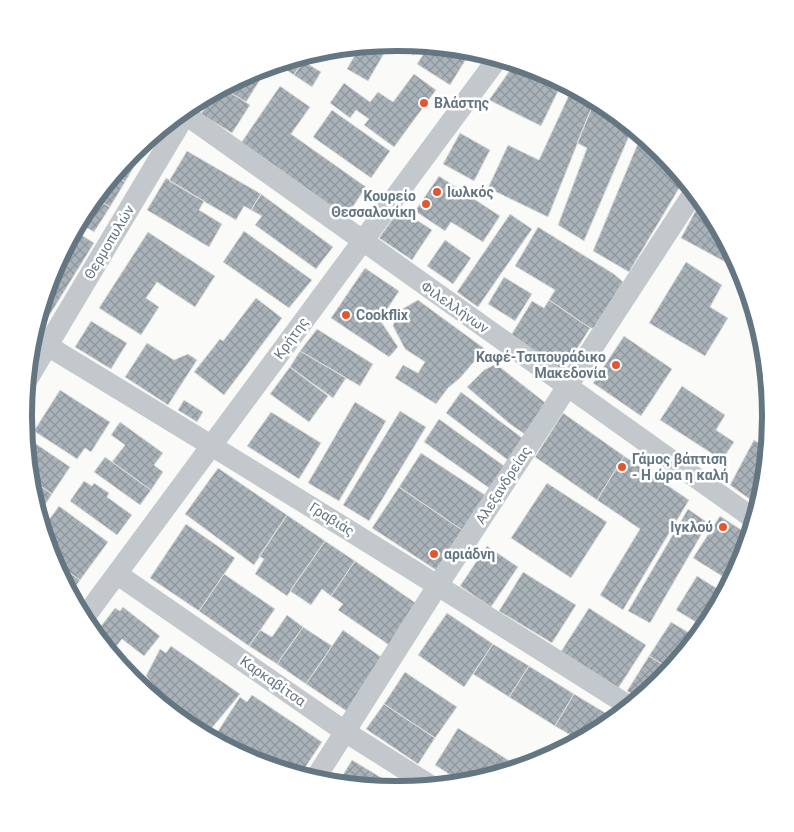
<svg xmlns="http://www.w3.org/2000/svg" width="794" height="832" viewBox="0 0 794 832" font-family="Roboto,sans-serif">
<defs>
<pattern id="building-cross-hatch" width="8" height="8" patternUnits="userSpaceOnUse" patternTransform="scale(1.25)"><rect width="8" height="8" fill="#aab3b9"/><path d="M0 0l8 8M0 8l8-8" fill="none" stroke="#8e969c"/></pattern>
</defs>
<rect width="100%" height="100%" fill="#fafaf8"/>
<path fill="url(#building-cross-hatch)" stroke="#dcdcda" d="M390 43 368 81 347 69 360 46Z
M392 43H397L419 45 414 55Z
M429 46 471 51 450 85 417 64Z
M340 48 333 58 321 51 324 50Z
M306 55 294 75 277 64Z
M303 61 321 72 312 87 294 75Z
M513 66 559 89 541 126 489 100Z
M261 69 265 72 246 102 223 88Z
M414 74 436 90 394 147 364 125 369 119 356 110 350 118 330 103 344 83 370 102 378 92 393 102Z
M280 86 310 107 291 134 366 187 346 217 241 143Z
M223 88 250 105 232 133 201 114 215 92Z
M569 95 592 107 548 217 488 188 508 145 539 160Z
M592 107 632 129 584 241 558 225 587 148 577 143Z
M332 110 390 151 371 178 313 137Z
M460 133 490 150 474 181 443 164Z
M641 136 661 152 684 180 629 272 593 251Z
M187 151 261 194 251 210 244 206 236 220 169 181Z
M127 160 135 165 125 182 114 175Z
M114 175 125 182 110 207 95 198Z
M439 176 500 216 483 242 451 222 445 231 415 211Z
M166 178 204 201 199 210 222 224 209 247 147 210Z
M261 194 333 247 316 269 255 225 262 216 251 210Z
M95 198 110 207 94 232 79 223 87 208Z
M701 201 708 209 740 270 681 238Z
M400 209 432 230 412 260 379 238Z
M510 214 532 229 478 307 457 292Z
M538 227 614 274 623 282 594 328H590L549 300 555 290 515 266Z
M75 231 94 243 44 324 38 321 52 273Z
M244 231 312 280 289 308 223 262Z
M148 232 215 276 195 307 157 282 146 298 159 307 141 335 99 308Z
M445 240 471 258 453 284 427 266Z
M686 262 722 285 710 307 728 318 705 356 649 323Z
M365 268 399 291 380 320 398 347 389 357 331 318Z
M504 277 532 294 515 321 488 304Z
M256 298 282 318 224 395 194 372 220 339 223 341Z
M418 300 485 349 460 378 448 388 436 404 395 378 403 365 418 373 425 362 405 349 393 326 396 316 404 308Z
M549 300 590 328 563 371 510 337 532 301 544 308Z
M91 321 127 343 111 369 75 347Z
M757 324 761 337 753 334Z
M317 329 373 364 360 386 300 351Z
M624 336 672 369 641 416 593 383Z
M147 343 174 360 188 354 197 360 168 405 125 377Z
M300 351 346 378 333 398 290 367Z
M496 364 547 404 526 435 510 424 467 387 484 370Z
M290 367 328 396 309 422 270 394Z
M682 386 725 415 716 430 734 442 722 460 660 420Z
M60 390 110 422 91 452 85 448 77 459 34 431Z
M461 392 525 440 509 461 446 413Z
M184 400 203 412 197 422 178 410Z
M355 402 386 421 339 501 308 483Z
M400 411 426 427 369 521 343 505Z
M271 412 321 443 299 479 247 446Z
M563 413 624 456 597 500 535 457Z
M439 419 507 468 492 490 424 442Z
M120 422 163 453 154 465 163 472 151 490 112 462 125 445 111 435Z
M26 437 70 467 52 494 30 479Z
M754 440 767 448 763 489 758 505 730 485Z
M421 453 485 495 462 530 399 487Z
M624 456 689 500 623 610 600 595 640 529 597 500Z
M105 457 151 490 140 505 94 472Z
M218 468 287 515 254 565 185 514Z
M30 479 52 494 39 514 31 489Z
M84 481 92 486 94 483 109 493 107 497 132 515 117 535 70 501Z
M547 483 607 522 571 578 511 538Z
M399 487 462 530 436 570 372 528Z
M59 506 108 542 80 580 53 561 49 547 50 545 47 543 43 528Z
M688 509 708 523 650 623 628 611Z
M287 515 325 541 287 596 255 574 264 559 259 556Z
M720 516 749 535 742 559 730 581 693 558Z
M186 524 235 558 199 611 150 578Z
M325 541 355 561 331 596 322 589 311 605 290 591Z
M487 546 518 567 491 607 460 586Z
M53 561 80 580 71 593Z
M355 561 420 606 392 647 338 610 343 604 331 596Z
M523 572 576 605 552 643 499 611Z
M224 574 275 609 249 646 199 611Z
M697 576 724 593 704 627 676 610Z
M123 607 160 636 144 656 122 639 111 653 95 634 115 608 120 611Z
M589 608 646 645 617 690 560 653Z
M447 613 493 644 464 687 418 655Z
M287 615 303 627 277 664 249 646 260 630 272 637Z
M671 622 696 637 670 669 649 656Z
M303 627 332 646 306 684 277 664Z
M343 630 384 659 348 712 306 684Z
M493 644 529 666 509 697 473 674Z
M171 646 240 694 206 735 189 726 153 696 156 688 146 676 160 649 166 653Z
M649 656 670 669 661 680 638 698 627 691Z
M529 666 574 694 555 726 509 697Z
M405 672 457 707 435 738 384 704Z
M574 694 612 717 604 727 579 740 555 726Z
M252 695 322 742 300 775 254 761 213 739 240 697 247 702Z
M384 704 435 738 418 764 366 729Z
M458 728 519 767 463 783 435 765Z
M352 760 400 789 338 783Z"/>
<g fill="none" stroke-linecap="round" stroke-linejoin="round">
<path stroke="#c3c8cc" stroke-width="21" d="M182 112 754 519
M33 337C233 458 432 581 629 706
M27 380 191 105
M117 574 344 731 431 786
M84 618 498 58
M315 779 438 585 694 192"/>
</g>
<g fill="#e4572e" stroke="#fff" stroke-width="2">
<circle cx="424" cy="103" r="5"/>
<circle cx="437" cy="192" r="5"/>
<circle cx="426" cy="204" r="5"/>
<circle cx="346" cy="315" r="5"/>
<circle cx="616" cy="365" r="5"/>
<circle cx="622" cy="467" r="5"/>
<circle cx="723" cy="527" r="5"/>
<circle cx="434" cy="554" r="5"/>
</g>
<g text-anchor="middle" stroke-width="5" stroke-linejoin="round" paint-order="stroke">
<g font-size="14" font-weight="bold" fill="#657683" stroke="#fff" text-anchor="start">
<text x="434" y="108">Βλάστης</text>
<text x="447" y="197">Ιωλκός</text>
<text x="416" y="201" text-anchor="end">Κουρείο<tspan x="416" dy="16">Θεσσαλονίκη</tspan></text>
<text x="356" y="320">Cookflix</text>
<text x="606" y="362" text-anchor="end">Καφέ-Τσιπουράδικο<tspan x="606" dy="16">Μακεδονία</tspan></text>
<text x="632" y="464">Γάμος βάπτιση<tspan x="632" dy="16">- Η ώρα η καλή</tspan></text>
<text x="713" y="532" text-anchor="end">Ιγκλού</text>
<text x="444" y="559">αριάδνη</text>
</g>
<g font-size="14" fill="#657683" stroke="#fff">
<text transform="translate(109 242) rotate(-59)" y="5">Θερμοπυλών</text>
<text transform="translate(455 307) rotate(35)" y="5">Φιλελλήνων</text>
<text transform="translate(291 338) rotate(-54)" y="5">Κρήτης</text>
<text transform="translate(503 485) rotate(-57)" y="5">Αλεξανδρείας</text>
<text transform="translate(332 519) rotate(32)" y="5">Γραβιάς</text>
<text transform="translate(273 681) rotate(35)" y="5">Καρκαβίτσα</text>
</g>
</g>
<path d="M0 0H794V832H0ZM396 51H398A364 364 0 0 1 762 415V417A364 364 0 0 1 398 781H396A364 364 0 0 1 32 417V415A364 364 0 0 1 396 51Z" fill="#fff" fill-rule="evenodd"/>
<path fill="none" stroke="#657683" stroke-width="6" d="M396 51H398A364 364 0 0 1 762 415V417A364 364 0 0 1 398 781H396A364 364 0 0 1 32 417V415A364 364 0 0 1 396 51Z"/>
</svg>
